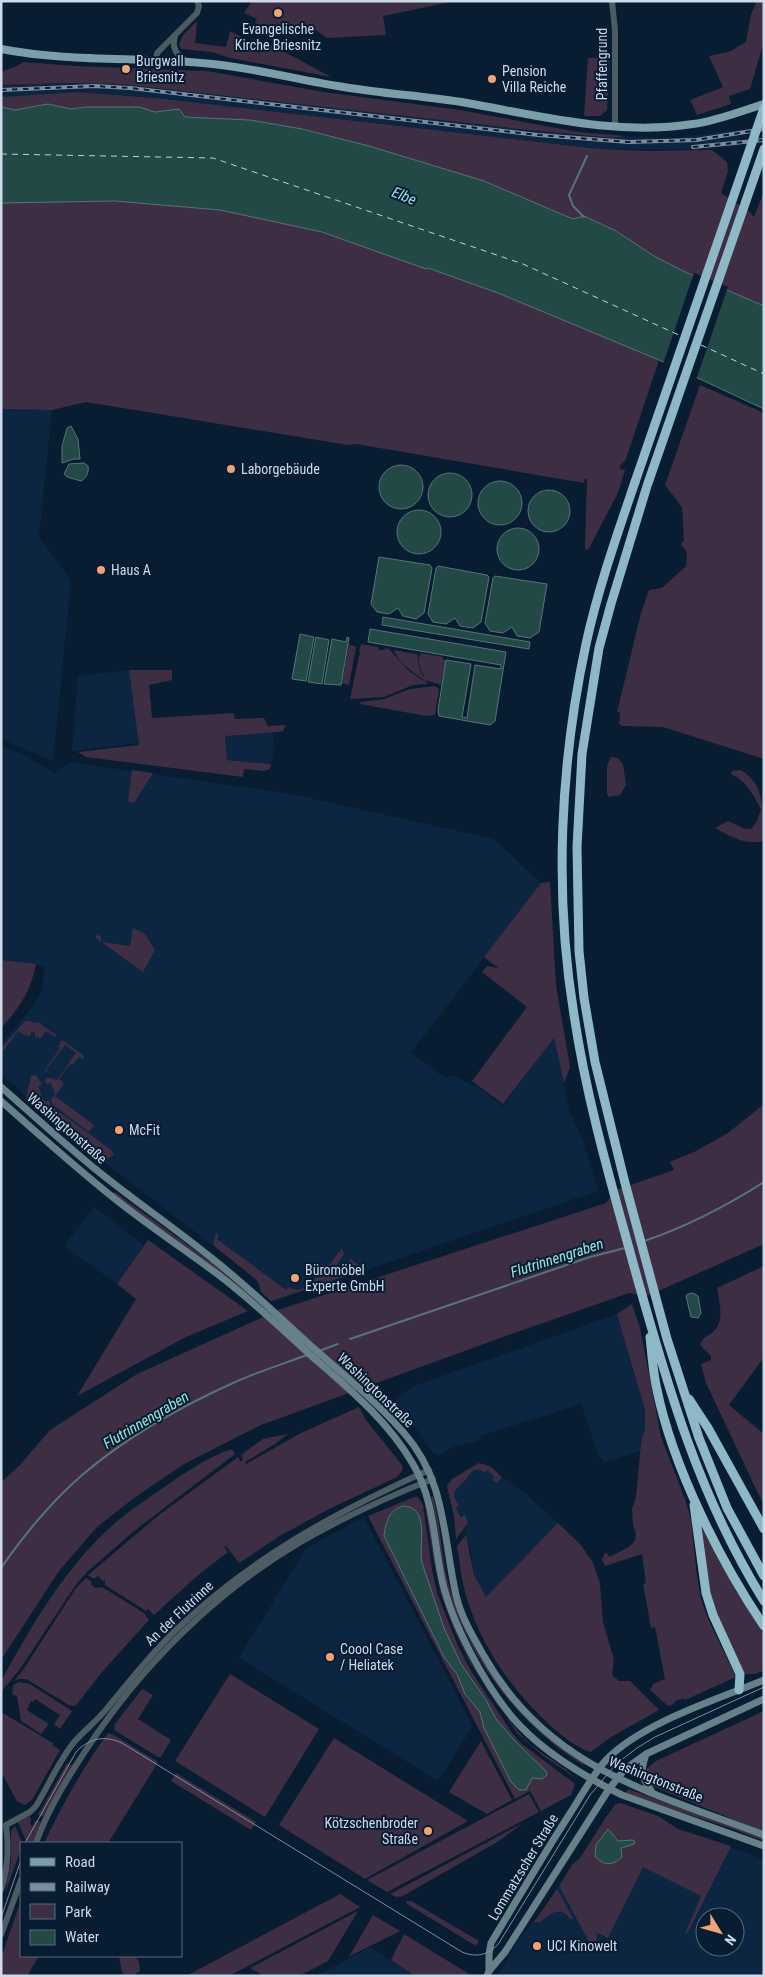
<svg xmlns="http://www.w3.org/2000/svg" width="765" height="1977" viewBox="0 0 765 1977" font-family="'Roboto Condensed',sans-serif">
<rect width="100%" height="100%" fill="#081c32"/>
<path fill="#0c2540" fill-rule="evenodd" d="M71 83 121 84 163 88 529 130 614 138 625 136 675 138 743 129 737 147 693 150 599 149 155 98 77 92 1 97V85Z
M1 409 52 410 39 537 71 580 53 761 1 739Z
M129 670 139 743 72 751 78 676Z
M273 733 274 750 271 764 227 760 225 735Z
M1 746 26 756 54 773 71 762 292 794 494 839 541 883 411 1053 444 1077 454 1076 477 1087 503 1106 554 1037 569 1110 584 1142 598 1191 274 1301 262 1290 257 1282 246 1271 118 1173 26 1098 21 1091 1 1074V1044L33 1006 42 989 45 966 1 960Z
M94 1207 144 1245 117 1284 64 1246Z
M617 1314 645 1410V1429L640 1451 604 1462 598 1455 581 1404 481 1436 476 1443H467L453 1447 441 1455H437L433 1453 414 1426 391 1407 398 1397 414 1386Z
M474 1470H487L500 1481 502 1477 525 1493 558 1523 486 1597 474 1575 471 1551 464 1530 467 1526 456 1507 454 1497V1492Z
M364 1517 473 1726 438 1781 239 1658 306 1548Z
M620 1803 658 1816 678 1829 764 1859V1976H497L522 1935 548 1904 572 1865 580 1858 608 1814 616 1804ZM705 1917H735V1947H705Z
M370 1947 415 1976H316L333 1967Z"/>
<path fill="#3e2e44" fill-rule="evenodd" d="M252 1H455L383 16 386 35 327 38 313 28 298 26 283 31 271 29 255 23 257 19 244 13Z
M757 1H764V41L750 89 729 96 731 104 697 115 690 100 723 87 709 56 731 51 746 42 751 14Z
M197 21 195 43 226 47 230 31 253 43 270 44 331 77 230 58 212 52 181 49 179 44 183 35Z
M610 57 607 110 600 116H584L588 58Z
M23 62 76 66 207 71 324 92 460 110 578 132 625 136 614 138 529 130 121 84 71 83 1 85V72L19 65Z
M77 92 155 98 599 149 648 151 712 150 727 162 728 171 721 193 750 212 754 217 764 192V306L685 272 654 256 616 231 584 216 573 219 484 181 369 146 302 129 250 120 185 117 179 109 155 112 139 107H87L71 109 48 104 15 110 1 107V97Z
M35 201C97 201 160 200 221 210 289 222 363 241 426 269L428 268 498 293 659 360 626 459 620 466V469L625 470 618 493 588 550 585 549 587 479H585L584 483 356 444 348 445 86 402 52 410 1 409V203Z
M700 385 764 413V759L663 727 622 726 619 724 620 713 617 712 641 613 649 590 662 588 686 566 687 553 681 544 684 541 682 507 665 485Z
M349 644 356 647 349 685 342 683Z
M361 644 378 647 379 650H384L385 648 389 649 409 671 428 684 413 685 384 697 350 699 359 656 361 654 359 652Z
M394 650 416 654 418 655C417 664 420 672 425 679 422 671 415 662 421 653L443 657V660H446L441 685 426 680 428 683C416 674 398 663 394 650Z
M129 670H172V680L149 685 152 718 233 713 235 719 264 718 268 726 286 725 283 731 279 732 225 736 227 760 271 764 270 769 264 771 244 769 243 777 86 757 78 752 139 745Z
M435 686 439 689 435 715 426 716 360 704 361 702 384 699 410 689Z
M611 757 618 758 623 764 626 785 620 795 609 797 607 793V766Z
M132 770 153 773 134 803 128 801Z
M741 770C765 784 764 812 764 841 746 846 730 836 715 828L728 821 745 829H751L757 821 761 809C753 795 747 781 731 774L732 771Z
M550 882 556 985 570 1067 564 1083 554 1038 503 1104 472 1081 527 1007 482 972 487 966 498 968 484 957 541 883Z
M133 928 145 934 155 950 143 972 96 938V935L101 936V942L130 946Z
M1 960 36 964C31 991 19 1009 1 1028Z
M26 1020 36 1023 38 1022 56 1035 55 1037 46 1031 41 1038 35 1037V1032H31L30 1036 24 1035 18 1031 1 1054V1048Z
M62 1040 83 1055 84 1058 83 1059 79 1057 72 1065 70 1064 59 1079 64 1084 55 1096 94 1125 89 1132 52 1104 51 1099 55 1095 51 1083 46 1084 45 1081 47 1077 57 1080 76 1053 65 1045 46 1070 48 1072 44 1071 60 1048 58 1046Z
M36 1075 42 1084 38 1086 44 1102 49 1100 51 1106 110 1149 114 1155 103 1162 71 1137 26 1098 31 1076Z
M764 1104V1244L647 1296 629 1293 503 1337 261 1425 184 1464 134 1498 97 1527 59 1571 1 1660V1482L19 1466 50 1430 137 1374 281 1309 606 1203 616 1190 674 1170 670 1162 696 1151 728 1133Z
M115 1192 222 1270 262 1305 113 1194Z
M216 1233 219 1235 217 1239 286 1290 289 1287C304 1297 317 1277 325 1266L327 1268 342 1248 344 1254 335 1267 341 1271 351 1259 360 1266 361 1271 271 1301 261 1292 258 1281 213 1245Z
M148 1240 248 1311 186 1337 77 1396 136 1299 117 1284Z
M764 1266V1357L729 1405 764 1434V1506L706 1383 701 1364 711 1360V1356L700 1345C702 1337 709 1336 714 1331 725 1320 719 1301 717 1288Z
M632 1304 640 1328 661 1437 685 1499 691 1520 697 1577 701 1599 709 1621 736 1677 685 1700 684 1698 675 1701V1703L668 1706 650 1690 653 1684 665 1679 655 1627 651 1628 643 1584 646 1583 642 1554 605 1566 602 1559 605 1553H607L609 1557 629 1547 635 1541 636 1533 633 1525 632 1509 636 1497 641 1443 645 1429V1410L617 1314Z
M359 1407 366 1420 402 1465 403 1470 397 1477 329 1509 278 1537 239 1563 226 1546 223 1549 225 1548 228 1552 197 1576 154 1615 148 1609 146 1611 105 1585V1580L103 1581 98 1576 93 1579 88 1575 159 1515 238 1457 241 1462 243 1460 241 1455 263 1439 288 1434 275 1444 245 1462 246 1464 301 1433Z
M232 1449 235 1454 134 1531 86 1573 75 1586 20 1669 1 1692V1681C33 1623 66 1566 116 1522 129 1511 143 1502 157 1492 180 1476 205 1458 232 1449Z
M479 1463 490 1466 502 1477 497 1483 492 1480 495 1477 487 1470 484 1473 481 1470H474L454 1492V1497L459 1505 456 1508 461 1517 465 1515 468 1523 456 1539 454 1516 447 1486 452 1479Z
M433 1496C441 1524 441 1554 448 1582 466 1654 521 1724 584 1764L583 1765C532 1732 494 1690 467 1636 459 1620 452 1604 447 1587 439 1557 439 1526 431 1497Z
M414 1497H418L423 1505 432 1569 437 1593 458 1646 471 1671 512 1733 522 1744 575 1784 571 1795 541 1811 530 1791 515 1799 368 1516ZM386 1519 421 1522 420 1554 422 1563 444 1628 461 1664 486 1700 496 1719 515 1741 533 1758 536 1778H532L529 1783 484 1728 480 1712 465 1694 458 1674 444 1657 384 1536Z
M424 1499C434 1514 433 1544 436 1562 440 1588 449 1614 459 1638 472 1668 506 1721 529 1743 540 1753 567 1768 574 1777L542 1755 517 1733 469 1661 453 1627 441 1594 434 1563Z
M558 1523 581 1545 593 1563 600 1583 603 1622 614 1660 612 1675 619 1681H630L659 1710 611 1737 591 1752C577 1748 564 1737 553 1728 515 1694 484 1651 468 1602 462 1584 460 1565 457 1546L466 1535 474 1575 486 1597Z
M701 1525 737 1592 764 1634V1671L755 1674H744L715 1612 709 1594Z
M86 1578 91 1581V1584L95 1588 102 1587 144 1613 149 1620 102 1672 78 1703 75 1706 69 1705 26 1679H19L14 1681 21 1673 76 1588Z
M230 1674 319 1729 265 1817 175 1761Z
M19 1682 30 1684 72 1711 60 1729 54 1724 60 1715 35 1699 33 1702 31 1701 27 1710 49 1724 41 1734 21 1721 17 1696 12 1694 13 1685Z
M142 1689 153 1695 138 1719 171 1740 161 1757H158L114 1730 115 1724Z
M764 1711V1832L652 1786 648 1782 644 1771 656 1761Z
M1 1712 53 1743 52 1745 60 1750 32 1800 25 1805 17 1801 1 1772Z
M108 1733 114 1735 158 1762 157 1764 108 1843H48L45 1841C63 1804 83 1767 108 1733Z
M334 1738 468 1821 365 1879 279 1825Z
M481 1741 512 1800 487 1814 449 1792Z
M67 1763 72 1766 43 1817 38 1815Z
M176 1773 256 1822 251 1830 171 1781Z
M628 1789 764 1838V1841L730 1828 637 1798 626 1793Z
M529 1794 539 1812 387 1892 367 1880Z
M620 1803 658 1816 678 1829 731 1846 688 1932 685 1934 701 1896 643 1867 608 1938 595 1932 597 1934V1947L594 1951 559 1886 572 1865 580 1858 608 1814 616 1804Z
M30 1816 31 1820 30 1824 32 1826 36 1820 43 1823 34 1843H27L18 1822Z
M523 1823 499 1841 403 1896 396 1897 390 1894Z
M15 1826 22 1843 21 1849 5 1893 11 1861V1831Z
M557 1889 573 1918 570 1919C561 1905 550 1913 540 1922H534Z
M340 1894 360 1907 229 1976H186Z
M21 1900V1956H39L27 1976H1V1958Z
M406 1901H411L479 1941 476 1946 407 1904Z
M358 1911 328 1961 299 1976H264L250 1968Z
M373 1915 400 1931 348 1957 350 1955Z
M404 1934 469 1974 471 1976H415L391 1960Z
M119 1956H135L139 1962 140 1971 132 1976H126L122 1972Z"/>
<path fill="#224946" stroke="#567477" d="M48 104 71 109 87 107H139L155 112 179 109 185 117 250 120 302 129 369 146 484 181 573 219 584 216 616 231 654 256 685 272 764 306V409L659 360 498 293 428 268 426 269 322 232 220 210 115 201 1 203V107L15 110Z
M71 426 78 439 80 459H74L62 463V446L67 428Z
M84 463 88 466C89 472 87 477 81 481L67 477 64 474 69 464Z
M379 487a22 22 0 1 1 44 0a22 22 0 1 1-44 0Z
M428 495a22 22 0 1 1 44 0a22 22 0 1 1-44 0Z
M478 503a22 22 0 1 1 44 0a22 22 0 1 1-44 0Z
M528 511a21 21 0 1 1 42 0a21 21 0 1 1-42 0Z
M397 532a22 22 0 1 1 44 0a22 22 0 1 1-44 0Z
M497 549a21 21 0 1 1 42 0a21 21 0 1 1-42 0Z
M379 557 430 565 432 568 424 613 416 619 403 616 398 608 389 614 377 612 371 604Z
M438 566 487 575 489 577 481 622 473 628 460 626 455 618 446 624 433 622 428 614 436 568Z
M495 576 547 584 539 632 530 638 517 636 512 627 503 633 490 631 485 623 493 578Z
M383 617 530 642 529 649 382 625Z
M370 629 506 652 495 721 490 725 439 716 438 710 446 660 471 664 462 717 467 718 475 665 501 669V665L368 642Z
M300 634 314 637 306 681 292 679Z
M316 637 329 640 322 684 308 682Z
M347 637 349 638 341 685 324 684 332 639 346 642Z
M693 1293 698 1296 701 1313 698 1318 691 1317 686 1296 688 1294Z
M403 1506C431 1507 418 1544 422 1563L444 1628 461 1664 486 1700 496 1719 515 1741 546 1771 547 1775 542 1779 532 1778 526 1790H519L511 1782 484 1728 480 1712 465 1694 457 1674 444 1657 384 1536C386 1521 388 1511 403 1506Z
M608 1829 618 1841 633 1840 635 1842 634 1844 621 1848 622 1857C613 1866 603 1866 595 1856L596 1845Z"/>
<path fill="#081c32" d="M694 273 728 287 696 380 663 364Z"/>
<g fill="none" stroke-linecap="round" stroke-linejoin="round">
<path stroke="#567477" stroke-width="2" d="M584 217 573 206 569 195 587 156
M644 1241C686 1227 726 1206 764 1182
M350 1339 590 1257 625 1248
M319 1351 338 1344
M1 1568C24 1535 50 1503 81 1476 125 1438 180 1407 233 1383 257 1372 283 1364 307 1355"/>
<path stroke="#99e4dd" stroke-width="1" stroke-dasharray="6 5" stroke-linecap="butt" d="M1 154 213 158 523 264 681 336
M701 345 764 374"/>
<path stroke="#4c5c62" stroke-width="6" d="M612 1 615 30V127
M175 36C171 48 177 55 186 61
M156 60 157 53 197 13 199 6 197 1
M36 1843C48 1809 68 1777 88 1747 142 1665 215 1593 299 1543 342 1518 387 1497 433 1479
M1 1890C8 1869 9 1847 6 1825L30 1812 36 1806C49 1785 59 1760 75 1741 86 1729 99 1719 109 1706 131 1679 152 1653 177 1629 251 1558 336 1512 429 1470
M1 1935 21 1880"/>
<path stroke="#67818a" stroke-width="7" d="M1 1087C32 1114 62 1142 94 1168 133 1200 175 1228 214 1260 247 1286 278 1316 310 1345 342 1373 376 1401 404 1433 446 1480 443 1537 456 1595 461 1617 473 1637 484 1656 548 1769 651 1792 764 1835
M1 1101C38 1134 76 1168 115 1199 148 1225 182 1248 216 1273 248 1297 278 1325 307 1352 346 1386 387 1419 413 1464 435 1502 433 1539 442 1580 452 1624 484 1683 512 1717 541 1751 583 1776 622 1795L764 1846
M646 1754C640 1773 640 1775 652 1792
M489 1971V1954L491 1943C517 1900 542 1857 569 1815 581 1797 592 1775 607 1759 644 1722 716 1700 764 1680
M487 1976 489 1971 505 1952 609 1789 625 1769 646 1754 764 1699"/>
<path stroke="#7b9ea9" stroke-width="8" d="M1 49C74 63 148 56 221 65 263 70 303 81 344 87 384 94 426 96 467 103 541 116 617 136 693 124 717 121 741 111 764 104"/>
<path stroke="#8eb8c6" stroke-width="9" d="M764 149 647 486 611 604 599 648 582 754 577 847 579 951 584 998 595 1062 625 1183 667 1339 699 1438 727 1508 764 1576
M635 482C617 535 598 589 586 644 560 765 554 893 574 1015 587 1102 612 1186 635 1270 668 1388 699 1497 764 1601
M650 1337C652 1355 653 1373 657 1390 673 1467 720 1561 764 1626
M689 1399 708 1428 764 1529
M694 1505 706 1593 713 1615 740 1674 739 1690"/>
<path stroke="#7d8d9f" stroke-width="1" d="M25 1843 76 1752C89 1738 105 1735 122 1743L462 1952C476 1958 489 1955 499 1943L590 1795 616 1764 637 1748 655 1737 764 1687
M1 1918 21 1860"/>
<g stroke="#7d8d9f" stroke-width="4">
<path id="rail" d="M1 90 94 86 130 88 538 135 629 142 696 140 764 129
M693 147 764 140"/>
</g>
<use href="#rail" stroke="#081c32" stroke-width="2" stroke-dasharray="5.5" stroke-linecap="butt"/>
<path stroke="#8eb8c6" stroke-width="9" d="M635 482 764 108"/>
</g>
<g fill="#efa376" stroke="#081c32" stroke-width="2">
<circle cx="278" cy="13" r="5"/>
<circle cx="126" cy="69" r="5"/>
<circle cx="492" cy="79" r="5"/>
<circle cx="231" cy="469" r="5"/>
<circle cx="101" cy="570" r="5"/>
<circle cx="119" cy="1130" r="5"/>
<circle cx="295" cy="1278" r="5"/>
<circle cx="330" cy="1657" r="5"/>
<circle cx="428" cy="1831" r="5"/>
<circle cx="537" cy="1946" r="5"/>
</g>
<g text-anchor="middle" stroke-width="4" stroke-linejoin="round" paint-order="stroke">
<g font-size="14" fill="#cedae9" stroke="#081c32" text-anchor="start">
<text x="278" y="34" text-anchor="middle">Evangelische<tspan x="278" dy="16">Kirche Briesnitz</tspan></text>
<text x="136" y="66">Burgwall<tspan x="136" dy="16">Briesnitz</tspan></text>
<text x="502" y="76">Pension<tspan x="502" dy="16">Villa Reiche</tspan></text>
<text x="241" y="474">Laborgebäude</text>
<text x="111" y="575">Haus A</text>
<text x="129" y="1135">McFit</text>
<text x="305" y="1275">Büromöbel<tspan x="305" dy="16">Experte GmbH</tspan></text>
<text x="340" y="1654">Coool Case<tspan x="340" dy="16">/ Heliatek</tspan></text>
<text x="418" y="1828" text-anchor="end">Kötzschenbroder<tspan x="418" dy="16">Straße</tspan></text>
<text x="547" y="1951">UCI Kinowelt</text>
</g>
<g font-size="14" fill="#cedae9" stroke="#081c32">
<text transform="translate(602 64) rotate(-90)" y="5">Pfaffengrund</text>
<text transform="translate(67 1128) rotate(41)" y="5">Washingtonstraße</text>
<text transform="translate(376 1390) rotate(44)" y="5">Washingtonstraße</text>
<text transform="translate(179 1613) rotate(-43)" y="5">An der Flutrinne</text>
<text transform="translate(656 1779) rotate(22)" y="5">Washingtonstraße</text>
<text transform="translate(523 1867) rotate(-59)" y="5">Lommatzscher Straße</text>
</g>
<g font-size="15" font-style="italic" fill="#99e4dd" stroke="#081c32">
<text transform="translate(404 196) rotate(22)" y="5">Elbe</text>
<text transform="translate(557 1258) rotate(-18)" y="5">Flutrinnengraben</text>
<text transform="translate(146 1420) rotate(-31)" y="5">Flutrinnengraben</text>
</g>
</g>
<rect width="765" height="1977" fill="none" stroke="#cedae9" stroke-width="5"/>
<rect x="20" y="1842" width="162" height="115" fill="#081c32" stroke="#57687b"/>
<rect x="30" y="1858" width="25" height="8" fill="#7b9ea9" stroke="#57687b"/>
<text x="65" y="1867" font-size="15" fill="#cedae9">Road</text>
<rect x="30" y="1883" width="25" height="8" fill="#7d8d9f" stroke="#57687b"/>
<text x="65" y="1892" font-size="15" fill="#cedae9">Railway</text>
<rect x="30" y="1904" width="25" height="15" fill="#3e2e44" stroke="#57687b"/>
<text x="65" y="1917" font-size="15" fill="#cedae9">Park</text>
<rect x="30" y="1930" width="25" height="15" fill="#224946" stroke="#57687b"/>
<text x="65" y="1942" font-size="15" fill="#cedae9">Water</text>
<g transform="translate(720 1932) rotate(127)"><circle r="24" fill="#081c32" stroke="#57687b"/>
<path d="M0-4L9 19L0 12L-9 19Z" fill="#efa376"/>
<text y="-8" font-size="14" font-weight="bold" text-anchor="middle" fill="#cedae9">N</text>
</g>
</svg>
